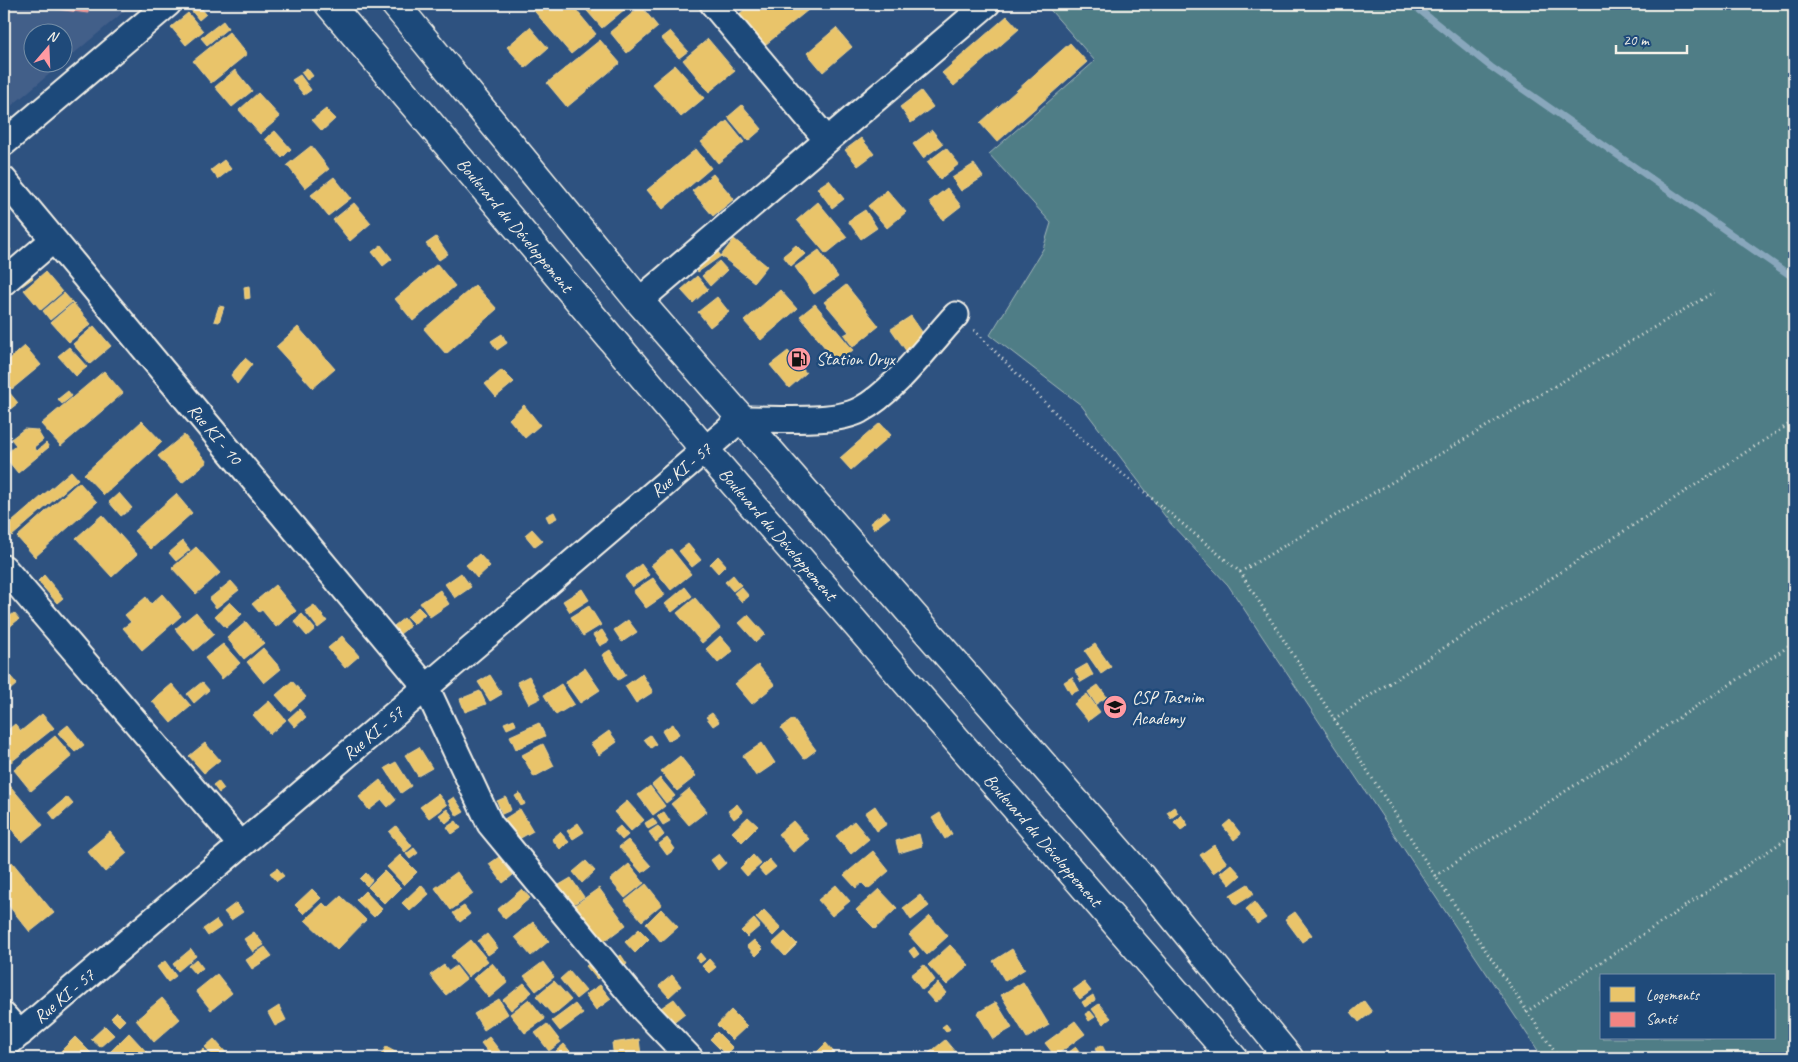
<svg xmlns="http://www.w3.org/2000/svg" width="1798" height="1062" viewBox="0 0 1798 1062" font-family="Caveat,sans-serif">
<rect width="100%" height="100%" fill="#2e5280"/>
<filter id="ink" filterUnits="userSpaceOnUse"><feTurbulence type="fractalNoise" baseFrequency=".02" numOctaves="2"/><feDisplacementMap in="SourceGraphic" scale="10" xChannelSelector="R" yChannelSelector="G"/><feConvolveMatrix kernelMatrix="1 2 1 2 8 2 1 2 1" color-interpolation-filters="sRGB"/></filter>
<g filter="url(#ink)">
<path fill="#435e89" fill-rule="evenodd" d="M4 4H133L4 112ZM32 32H62V62H32Z"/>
<path fill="#4f7d86" stroke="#a2b7b7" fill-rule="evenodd" d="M1045 4H1794V1058H1543L1228 585 1171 524 1081 405 990 335 1043 249 1051 223 989 154 1095 61ZM1602 976H1774V1038H1602Z"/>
<path fill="#e9c46a" stroke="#ecd290" d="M198 4 206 14 199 20 191 10Z
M532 4H571L596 34 571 54 530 6Z
M581 4H631L602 28Z
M752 4H803L808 10 765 45 739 14Z
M641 6 658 27 627 53 610 32Z
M188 13 203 31 186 45 171 27Z
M1007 16 1019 29 954 86 942 73Z
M223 21 228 28 207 45 201 38Z
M530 27 548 48 525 68 507 47Z
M836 28 852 47 823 72 807 53Z
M670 31 688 51 679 58 661 38Z
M229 32 247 54 211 83 193 61Z
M708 39 735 71 709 92 683 60Z
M600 40 620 63 567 107 547 83Z
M1070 43 1087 62 997 142 980 123Z
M675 65 704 98 681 117 652 84Z
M307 68 313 76 307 80 301 72Z
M235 70 252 91 232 107 215 87Z
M300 75 311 90 304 95 292 80Z
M921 91 933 107 911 123 900 107Z
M258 93 280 117 260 134 239 110Z
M742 105 762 129 748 141 728 117Z
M326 109 335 119 322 131 312 120Z
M727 121 744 142 718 163 701 142Z
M932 130 943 144 923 158 913 144Z
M275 131 291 149 282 158 265 139Z
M861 138 874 154 858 166 845 150Z
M311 146 329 169 305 188 287 165Z
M946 148 959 164 940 179 927 162Z
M696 149 711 168 663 209 647 190Z
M224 160 231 169 218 179 211 170Z
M974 164 983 177 961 191 952 178Z
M713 174 734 199 713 216 692 191Z
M334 177 351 198 328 216 311 195Z
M829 180 844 199 832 208 817 188Z
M947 188 961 206 943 220 929 202Z
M887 190 906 212 887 228 868 206Z
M818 202 847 237 826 254 797 220Z
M354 203 371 223 350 241 333 220Z
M865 210 877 228 861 239 848 221Z
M436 237 448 254 439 260 426 244Z
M734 239 767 266 754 282 721 256Z
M4 242 11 250 4 256Z
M381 245 392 259 383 266 372 252Z
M796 245 805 254 791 266 783 256Z
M714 247 721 256 698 272 692 263Z
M819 250 838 277 814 294 795 267Z
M719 261 727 270 710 286 702 276Z
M437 264 455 286 413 321 395 299Z
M28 272 33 278 22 286 17 281Z
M45 272 62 292 41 310 24 290Z
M697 276 708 289 693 303 681 290Z
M475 285 497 309 446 354 424 329Z
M846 285 879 326 853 347 844 335 849 332 824 302Z
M249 286 250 298 245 299 244 287Z
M780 290 797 309 761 340 744 321Z
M64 293 72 302 50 320 43 311Z
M717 297 729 312 710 327 698 312Z
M73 303 91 324 69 342 51 322Z
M815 304 853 350 837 363 800 316Z
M219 306 224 307 219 322 214 321Z
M911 316 929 342 909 355 891 329Z
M94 326 111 346 90 364 73 344Z
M298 327 335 369 313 388 276 347Z
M502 334 507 343 497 350 491 341Z
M25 346 41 365 12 389 4 380V364Z
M69 347 87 367 76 376 58 356Z
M788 351 806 373 789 388 770 365Z
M245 358 252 364 237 384 231 375Z
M502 370 514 382 496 397 485 384Z
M104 371 123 393 61 446 41 424Z
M4 386 18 403 4 414Z
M68 391 72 396 62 404 58 399Z
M524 405 540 425 525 438 509 419Z
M142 421 162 442 104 495 84 474Z
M880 423 891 435 851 470 840 458Z
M24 429 37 430 43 440 34 447 37 451 46 443 49 447 18 473 4 456 16 445 11 439Z
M184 435 207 462 182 483 158 456Z
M71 471 78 479 12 536 5 528Z
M79 482 97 502 35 557 17 537Z
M119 493 132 508 121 516 109 502Z
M176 494 192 513 151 549 134 531Z
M885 511 890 517 874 529 870 523Z
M554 512 557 518 549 522 546 516Z
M102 515 137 554 112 577 76 538Z
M532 529 543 541 535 547 525 535Z
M183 541 190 550 176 561 169 553Z
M688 544 701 560 692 567 679 551Z
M196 547 220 573 196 594 172 568Z
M671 549 691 574 671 590 651 565Z
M479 554 490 566 477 578 466 565Z
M718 556 726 565 718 573 710 564Z
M641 564 649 575 632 587 625 577Z
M461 573 471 587 455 598 445 584Z
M44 575 63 598 57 603 38 581Z
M733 575 741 585 733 591 725 582Z
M653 578 665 595 646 608 633 591Z
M231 581 239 590 216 608 209 599Z
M275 585 296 611 276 627 262 610 259 612 252 604Z
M685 587 692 596 672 612 665 604Z
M741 587 749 596 742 602 734 593Z
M582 589 589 600 570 612 563 601Z
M440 590 449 604 430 617 420 603Z
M162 594 181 616 142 650 123 628 131 622 125 615 146 597 151 604Z
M695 598 720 628 702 643 677 613Z
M230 602 242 614 226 628 215 616Z
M314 605 327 621 318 628 305 611Z
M589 606 601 625 583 636 571 617Z
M418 607 425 614 414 624 407 617Z
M196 612 214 634 194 651 175 629Z
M14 613 19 619 8 628 4 621Z
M302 614 315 629 307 636 294 621Z
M748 615 765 634 756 642 739 623Z
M404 618 410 626 400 634 394 626Z
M628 620 637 632 622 642 614 630Z
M246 622 264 643 244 659 227 638Z
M602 630 609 641 600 646 593 635Z
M342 636 359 656 345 668 328 648Z
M720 636 733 651 718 663 706 649Z
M223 644 240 663 222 679 205 658Z
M1095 644 1111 667 1101 674 1085 651Z
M263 648 281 669 264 683 247 662Z
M610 650 626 675 618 680 602 655Z
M1087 664 1093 675 1081 682 1075 671Z
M758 665 775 685 752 704 735 684Z
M585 668 600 690 580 703 565 682Z
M642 674 653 692 636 703 625 686Z
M490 675 502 694 490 701 478 682Z
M529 676 541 698 529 704 517 682Z
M11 677 17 684 4 695V683Z
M1072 677 1079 690 1071 694 1064 682Z
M292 681 306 697 290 711 276 695Z
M202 682 209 690 194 703 187 694Z
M172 684 191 706 171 723 152 701Z
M561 684 574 704 556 715 544 695Z
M1098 685 1107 697 1096 704 1088 692Z
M480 691 486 704 465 712 460 699Z
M1087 694 1100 712 1088 721 1074 704Z
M269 701 286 720 270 734 253 715Z
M299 709 306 717 295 727 288 719Z
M712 713 719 722 713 726 706 717Z
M42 714 54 728 11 762 4 753V733L15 724 21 731Z
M514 719 516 725 507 729 504 723Z
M793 719 816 750 804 759 781 728Z
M539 723 545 736 516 749 510 736Z
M673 724 679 734 668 741 662 731Z
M68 725 84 745 75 752 58 733Z
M609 731 617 742 599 755 591 744Z
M650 735 656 744 651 748 644 739Z
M55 736 72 756 31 791 14 770Z
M205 743 220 760 204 773 189 756Z
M762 743 775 763 756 776 743 756Z
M543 744 554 766 534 777 522 755Z
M419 747 432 768 418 776 405 755Z
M680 756 696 776 677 791 661 771Z
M396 762 411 786 401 793 385 768Z
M660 778 675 796 666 803 652 785Z
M380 780 396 800 388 807 382 800 369 810 359 797Z
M6 781 43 825 22 842 4 820V782Z
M218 781 224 789 219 793 213 785Z
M650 786 665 806 653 815 638 795Z
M689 789 707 811 689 825 671 804Z
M520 793 525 804 521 806 515 796Z
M438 794 447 805 429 818 420 807Z
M67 797 73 804 55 820 49 812Z
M454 797 464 812 457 816 448 801Z
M506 797 511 810 502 814 497 801Z
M627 801 644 820 631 831 614 812Z
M737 804 743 812 734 819 728 811Z
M875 806 887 824 877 831 865 813Z
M1174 807 1178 813 1171 818 1167 812Z
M447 809 453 817 446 823 439 815Z
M520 809 533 831 510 844 498 823Z
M664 812 670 821 663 825 657 816Z
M940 813 952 834 945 839 932 818Z
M1181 815 1188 825 1181 830 1174 822Z
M748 817 758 826 742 842 732 832Z
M653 818 657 824 648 829 645 823Z
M1230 820 1241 834 1234 840 1223 826Z
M456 821 461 828 452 834 447 827Z
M793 821 809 839 793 852 778 834Z
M854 821 869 839 851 854 836 836Z
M578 823 584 832 573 839 567 831Z
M396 826 412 846 405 852 389 832Z
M620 826 628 835 622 840 614 831Z
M658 826 664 835 656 842 649 832Z
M110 832 127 853 105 872 87 851Z
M560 832 569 842 560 849 552 839Z
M919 834 922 846 899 853 896 841Z
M667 838 675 849 667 855 659 844Z
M628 840 651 866 642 873 619 847Z
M1214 845 1227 863 1213 873 1200 855Z
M414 848 418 853 410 859 406 854Z
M873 851 889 871 868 889 862 883 856 888 844 875Z
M719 854 726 863 718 870 711 860Z
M400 855 417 872 404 885 387 867Z
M753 855 761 864 747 876 740 868Z
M499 857 513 875 503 883 489 864Z
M769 859 776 867 765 876 759 869Z
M586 861 595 871 582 883 573 872Z
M12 862 54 913 30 932 4 900V868Z
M629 864 644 883 625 898 610 880Z
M1231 864 1241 875 1230 885 1220 873Z
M277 868 284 876 277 881 270 873Z
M384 871 401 888 385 904 368 887Z
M457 872 473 894 451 910 435 888Z
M366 873 372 880 367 886 360 879Z
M571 878 584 897 568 908 554 888Z
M646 884 662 904 642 921 625 901Z
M1248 884 1254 894 1236 905 1230 895Z
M421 885 429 894 410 911 402 903Z
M836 885 850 901 832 916 818 900Z
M599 888 626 925 603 942 575 905Z
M312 889 321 898 304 914 295 905Z
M522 889 530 898 505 919 497 910Z
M879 889 897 908 875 929 856 910Z
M365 891 382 909 374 917 356 900Z
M920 895 929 906 911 920 903 908Z
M341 896 366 920 337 950 305 920 323 903 328 908Z
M1254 902 1266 918 1257 924 1246 909Z
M236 903 243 912 231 920 224 912Z
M464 906 470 914 460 922 453 913Z
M661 909 678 927 661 942 646 924Z
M764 910 781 928 773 936 756 918Z
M1295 912 1312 935 1302 942 1285 919Z
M930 916 948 936 927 955 909 935Z
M754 919 760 926 747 937 741 931Z
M216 920 221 927 208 936 203 929Z
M533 922 549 941 531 956 515 937Z
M639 929 649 939 635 953 625 942Z
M254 932 264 945 253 952 244 939Z
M785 932 797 944 785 956 773 943Z
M487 934 498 948 488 955 478 941Z
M471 940 488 961 468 977 451 956Z
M754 940 763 949 756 956 747 946Z
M950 945 969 965 947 985 928 965Z
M265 947 272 956 252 969 246 960Z
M914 947 919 954 914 958 909 951Z
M191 949 196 956 178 971 173 964Z
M1012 949 1025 969 1005 981 993 961Z
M700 953 705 959 700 963 696 958Z
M621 955 627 964 619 969 613 961Z
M196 959 203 968 195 974 188 966Z
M709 959 716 967 709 973 702 966Z
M165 961 176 976 168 982 157 967Z
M593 961 604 974 597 979 586 966Z
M543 962 554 977 536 991 524 976Z
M492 963 508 982 489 998 473 979Z
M444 965 449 971 456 966 466 979 446 995 430 975Z
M924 965 935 980 922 990 911 975Z
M569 971 586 991 576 999 560 979Z
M217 974 232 993 211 1010 196 991Z
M672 975 681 986 669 997 659 986Z
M554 981 571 1000 553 1015 536 996Z
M1023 982 1049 1025 1027 1038 1001 995Z
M1084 982 1091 991 1080 999 1073 990Z
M524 983 532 992 511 1010 503 1000Z
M938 983 946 993 935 1003 926 993Z
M600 985 611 999 596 1010 585 995Z
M1093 995 1095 1000 1085 1007 1082 1002Z
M162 998 180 1019 154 1042 136 1020Z
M499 999 508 1014 484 1030 474 1014Z
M529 999 545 1019 525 1033 510 1014Z
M674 999 685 1013 667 1027 655 1012Z
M1364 1001 1372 1012 1359 1022 1351 1012Z
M996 1002 1012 1028 993 1039 977 1013Z
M575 1004 583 1014 560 1031 552 1021Z
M1099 1004 1111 1018 1103 1024 1092 1009Z
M279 1006 286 1020 275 1026 268 1013Z
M731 1010 747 1026 732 1040 717 1025Z
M1090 1011 1095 1017 1089 1021 1085 1014Z
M117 1012 125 1020 119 1026 111 1018Z
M1075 1021 1085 1034 1055 1056 1045 1043Z
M547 1024 561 1042 549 1051 535 1033Z
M946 1024 950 1029 946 1032 942 1027Z
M105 1026 114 1035 100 1047 91 1039Z
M717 1032 733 1048 726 1055 710 1039Z
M129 1033 152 1058H104Z
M75 1037 91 1053 86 1058H65L59 1053Z
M489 1037 500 1051 492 1057 481 1043Z
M214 1039 228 1055 224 1058H215L205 1047Z
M639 1039 641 1055 614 1058 612 1043Z
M945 1040 956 1053 950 1058H923Z
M826 1043 836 1055 832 1058H811Z
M564 1044 573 1055 569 1058H562L556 1051Z
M1102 1045 1107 1055 1100 1058 1095 1049Z
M386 1047 397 1053 394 1058H379Z
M1076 1047 1084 1058H1061Z
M203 1049 212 1058H192Z
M1044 1052 1048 1058H1036Z"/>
<path fill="#f28482" stroke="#f3a5a1" d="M57 4H89L88 13 56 9Z"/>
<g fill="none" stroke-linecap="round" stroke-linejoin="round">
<path stroke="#89a7bc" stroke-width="7" d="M1412 4 1491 67 1794 278"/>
<g stroke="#f4f1e8" stroke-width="29">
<path id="minor" d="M713 4 827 140
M4 143 168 4
M4 180 426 687 490 824 644 1010 690 1058
M4 282 53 240
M639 301 987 4
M4 568 241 845
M4 1016 20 1034
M4 1047 741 419C771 418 835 424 860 410 894 392 929 344 956 315"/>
</g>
<g stroke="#f4f1e8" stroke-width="31">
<path id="trunk" d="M329 4 705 450 1233 1058
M395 4 639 301 1142 878 1289 1058"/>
</g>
<path stroke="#f4f1e8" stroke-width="3" stroke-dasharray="1 4" stroke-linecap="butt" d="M974 330 1082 440 1240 572 1435 876 1559 1058
M1240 572 1714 292
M1334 719 1794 421
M1435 876 1794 643
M1526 1012 1794 834
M1787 1058 1794 1053"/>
<use href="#minor" stroke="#1f4a7a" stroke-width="25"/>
<use href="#trunk" stroke="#1f4a7a" stroke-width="28"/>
</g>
</g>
<defs>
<g id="fuel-disc" transform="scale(1.25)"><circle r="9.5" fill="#ff9aa2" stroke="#1f4a7a"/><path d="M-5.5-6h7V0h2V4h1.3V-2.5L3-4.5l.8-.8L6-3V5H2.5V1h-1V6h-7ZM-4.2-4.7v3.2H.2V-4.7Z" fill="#111"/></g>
<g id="school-disc" transform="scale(1.25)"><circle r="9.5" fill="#ff9aa2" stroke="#1f4a7a"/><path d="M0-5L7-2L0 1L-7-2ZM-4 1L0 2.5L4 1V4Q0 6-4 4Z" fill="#111"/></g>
</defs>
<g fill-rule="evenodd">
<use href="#fuel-disc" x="799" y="359"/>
<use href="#school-disc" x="1115" y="707"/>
</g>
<g text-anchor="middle" stroke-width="5" stroke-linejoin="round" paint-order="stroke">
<g font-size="18" fill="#f4f1e8" stroke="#1f4a7a">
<text transform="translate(515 225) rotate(50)" y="6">Boulevard du Développement</text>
<text transform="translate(215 434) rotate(50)" y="6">Rue KI - 10</text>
<text transform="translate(681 470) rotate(-40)" y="6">Rue KI - 57</text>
<text transform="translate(778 534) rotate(49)" y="6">Boulevard du Développement</text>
<text transform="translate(373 733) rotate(-40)" y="6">Rue KI - 57</text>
<text transform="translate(1043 840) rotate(49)" y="6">Boulevard du Développement</text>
<text transform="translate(64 996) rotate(-40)" y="6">Rue KI - 57</text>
</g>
<g font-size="18" fill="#f4f1e8" stroke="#1f4a7a" text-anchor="start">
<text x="816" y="365">Station Oryx</text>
<text x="1132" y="703">CSP Tasnim<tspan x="1132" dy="21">Academy</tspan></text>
</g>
</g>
<rect width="1798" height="1062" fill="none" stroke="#1f4a7a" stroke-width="20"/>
<rect x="10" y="10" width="1778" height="1042" fill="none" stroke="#f4f1e8" stroke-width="2" filter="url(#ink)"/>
<rect x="1600" y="974" width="175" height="65" fill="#1f4a7a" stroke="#748da6"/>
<rect x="1610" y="987" width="25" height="15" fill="#e9c46a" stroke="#748da6"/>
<text x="1646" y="1000" font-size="15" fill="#f4f1e8">Logements</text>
<rect x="1610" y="1012" width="25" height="15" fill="#f28482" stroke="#748da6"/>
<text x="1646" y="1024" font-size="15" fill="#f4f1e8">Santé</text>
<g transform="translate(48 48) rotate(19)"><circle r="24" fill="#1f4a7a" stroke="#748da6"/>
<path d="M0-4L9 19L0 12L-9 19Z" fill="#ff9aa2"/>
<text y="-8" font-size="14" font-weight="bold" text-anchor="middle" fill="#f4f1e8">N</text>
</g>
<path d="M1616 45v8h71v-8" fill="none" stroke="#f4f1e8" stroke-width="2.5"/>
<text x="1623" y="45" font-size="15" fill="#f4f1e8" stroke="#1f4a7a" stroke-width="4" paint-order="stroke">20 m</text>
</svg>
